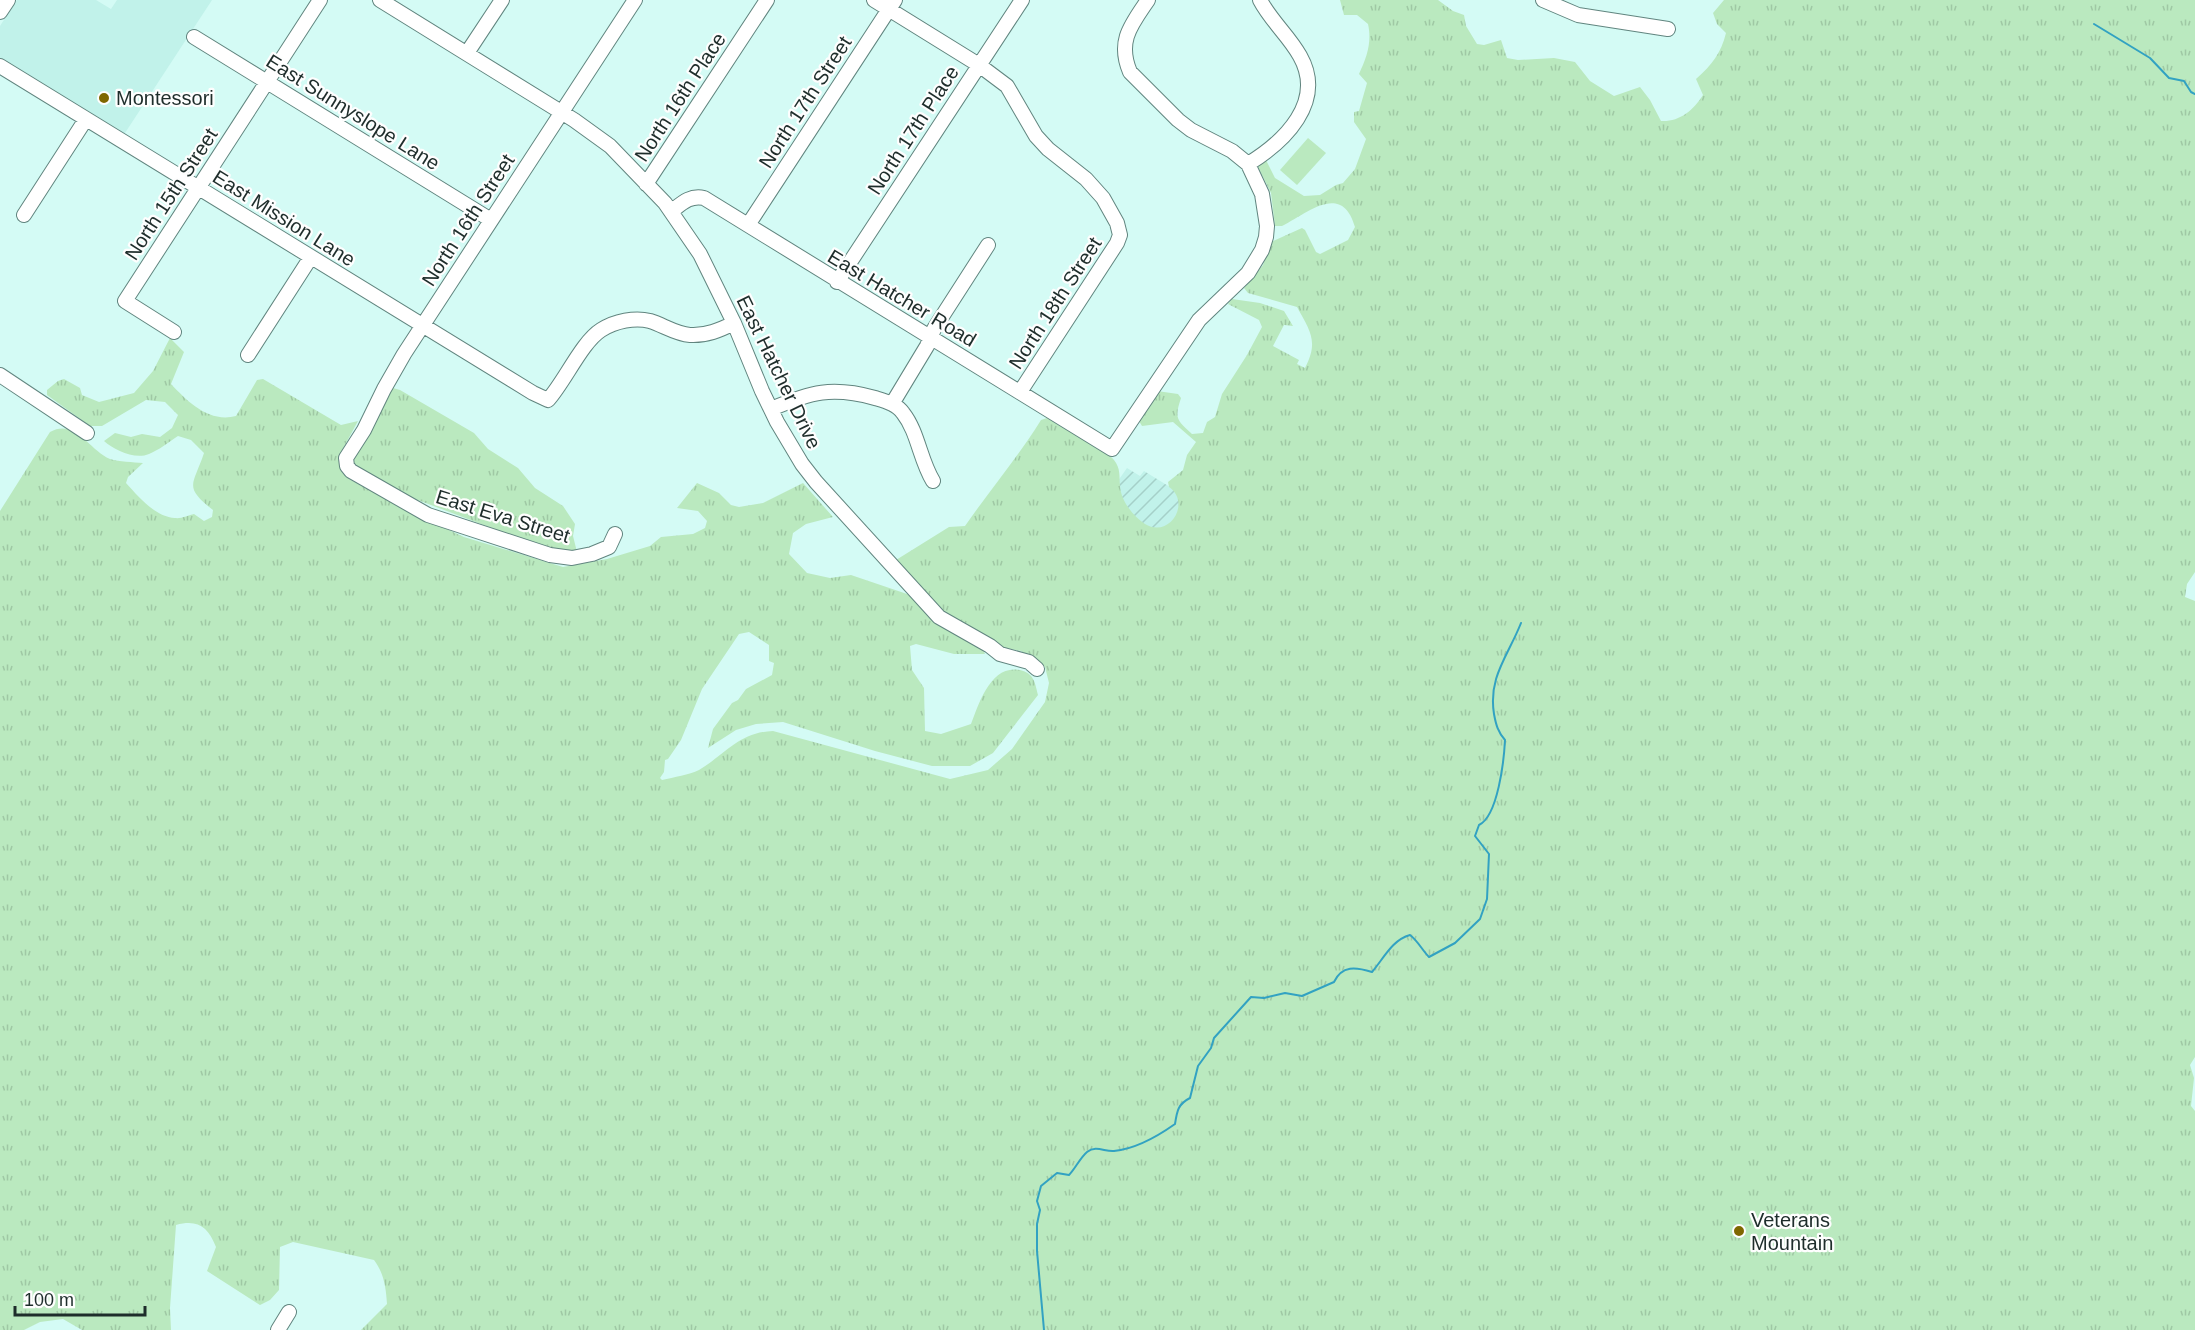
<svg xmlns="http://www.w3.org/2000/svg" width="2195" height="1330" viewBox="0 0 2195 1330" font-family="Arial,sans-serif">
<defs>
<pattern id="industrial-furrows" width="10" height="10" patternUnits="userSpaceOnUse" patternTransform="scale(1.5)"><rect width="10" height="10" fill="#c1f2ea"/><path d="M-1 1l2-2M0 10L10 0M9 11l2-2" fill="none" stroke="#a5d0c9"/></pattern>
<pattern id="grass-tufts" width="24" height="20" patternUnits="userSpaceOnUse" patternTransform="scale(1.5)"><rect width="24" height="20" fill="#bae9bf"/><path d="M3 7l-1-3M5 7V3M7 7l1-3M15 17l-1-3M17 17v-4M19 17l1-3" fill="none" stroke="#9fc8a4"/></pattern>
</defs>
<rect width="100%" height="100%" fill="#d4fbf5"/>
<path fill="#c1f2ea" d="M17 0H96L111 9 117 0H212L123 136 0 60V26Z"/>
<path fill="url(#industrial-furrows)" d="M1127 468 1140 476 1144 471 1196 503 1170 543 1103 502Z"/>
<path fill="url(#grass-tufts)" d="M1340 0H1438L1453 11 1464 15 1466 26 1477 44 1484 45 1501 40 1507 58 1518 60 1554 58 1575 62 1590 81 1614 96 1640 87 1650 100 1661 121C1679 122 1693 111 1703 95L1696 79C1712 65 1721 53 1726 33L1717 24 1713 13 1724 0H2195V572L2187 584 2185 597 2195 601V1057L2190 1065 2194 1078 2191 1106 2195 1111V1330H361L387 1304C386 1288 384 1273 374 1260L293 1242 280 1247 279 1290 270 1300 260 1305 207 1271 216 1247C208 1227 198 1219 176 1225L170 1308 171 1330H82L63 1319 40 1322 24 1330H0V511L50 432C75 418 89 450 110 459 119 462 133 462 143 463L128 477 126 483C138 496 155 517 175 518 181 519 189 515 194 514L204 521 212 517 213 510C183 486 193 486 204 453L191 440 178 436C169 442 159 450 149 454 135 460 114 450 104 441L115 433 131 437 142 434 160 437 172 428 178 415 165 402 146 400 102 426H90L47 395V390L58 381 64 379 80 388 82 395 99 402 134 393 153 371 170 338 184 352 171 384C188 402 209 423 236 416L257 380 263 379 341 425 358 421 339 456 349 479 406 510 464 537 563 567 607 559 650 546 661 537 693 534 705 528 707 521 698 511 677 508 697 483 719 493 731 505 739 507 763 503 803 483 833 517 806 524 793 533 789 554 807 573 830 578 851 575 910 595 981 646 985 654H954L916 644 910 646 912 670 924 688 925 731 941 734 971 724C979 703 991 664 1020 670 1034 673 1035 683 1038 695L993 753 970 766H932L875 751 783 722 756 724 736 730 708 748 713 729 732 703 738 700 746 689 772 675 774 663 769 661V645L749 632 739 634 702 689 681 740 668 759 665 760 664 772 660 778 662 780C674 777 689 775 699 770 726 754 739 732 773 731L950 779 988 770 1012 749 1045 702 1049 683 1045 667 1021 651 997 646 966 628 926 600 896 560 949 527 965 526C990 490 1018 457 1041 420L1047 418C1061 426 1107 450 1114 460 1121 469 1119 476 1120 486 1121 501 1133 516 1145 524 1169 539 1192 503 1169 487L1168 482 1183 470 1187 455 1196 442 1173 422 1142 426 1139 421 1157 391 1178 394 1181 398C1174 419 1177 420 1192 434L1203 433 1207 422 1215 417 1222 394 1247 355 1262 327 1259 320 1228 304 1232 299 1260 303 1284 311 1293 326 1284 325 1273 346 1299 360 1297 364 1305 368C1319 341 1310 331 1297 307L1248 293 1244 288 1263 265 1271 242 1302 228 1305 230 1316 252 1320 254 1348 240 1355 227C1342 182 1309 212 1282 226H1275L1271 193 1258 167 1261 161 1266 160 1275 178 1304 196 1320 195 1336 185 1343 183 1355 169 1366 139 1354 122V112L1359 111 1367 83 1359 74C1367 57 1372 42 1368 24L1357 15H1344Z
M393 388 400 390 474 433 488 449 518 468 535 488 563 506 575 524 573 536 577 552 542 547 415 499 372 479 350 463Z"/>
<path fill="#bae9bf" d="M1308 138 1326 153 1297 185 1280 170Z"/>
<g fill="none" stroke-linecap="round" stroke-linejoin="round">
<path stroke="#32a2c2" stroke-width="2" d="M2094 24 2150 58 2169 78 2184 81 2191 92 2195 94
M1044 1330 1037 1251V1224L1040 1210 1037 1201 1041 1186 1057 1173 1069 1175C1075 1169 1080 1158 1087 1152 1096 1145 1105 1152 1114 1151 1135 1149 1158 1136 1175 1124 1177 1111 1178 1104 1190 1098L1198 1066 1211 1048 1214 1038 1251 997 1264 998 1285 993 1302 996 1334 982C1342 965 1356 967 1372 972 1384 958 1392 940 1410 935 1418 941 1422 950 1429 957L1455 943 1480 919 1487 899 1489 854 1475 836 1479 825C1498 816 1504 760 1505 740 1498 732 1496 725 1494 714 1488 677 1508 656 1521 623"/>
<g stroke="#61857f" stroke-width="16">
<path id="minor" d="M380 0 574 120 610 146 665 203 700 254 734 323 762 391 777 422 802 464 816 482 939 617 990 646 1000 654 1029 662 1037 669
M874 0 979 65 1007 86 1036 136 1048 149 1086 179 1103 198 1117 223 1120 235 1117 243 1020 392
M1543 0 1578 15 1668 29
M0 12 8 0
M194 37 491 220
M467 53 502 0
M0 66 533 393 548 400C565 381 582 342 601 330 615 321 635 317 650 321 663 325 676 334 690 335 706 336 720 330 734 323
M1248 164C1284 142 1326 102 1300 56 1289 36 1271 21 1260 0
M646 184 767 0
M672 211C682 203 690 195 704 198L1112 449 1199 320 1248 273 1262 250 1266 237 1267 226 1262 194 1248 164 1232 151 1191 130 1178 120 1130 72C1117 41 1131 25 1148 0
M24 215 86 119
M748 225 895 0
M837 282 1022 0
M174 332 125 301 320 0
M248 355 311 257
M0 375 87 433
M892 404 927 346 934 329 988 245
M771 409C811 392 832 386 875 398 885 401 897 404 903 413 918 432 920 460 933 481
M615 534 609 547 592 554 572 558 550 555 428 515 351 471 347 466 346 458 364 430 384 389 404 354 635 0
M278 1330 289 1312"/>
</g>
<use href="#minor" stroke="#fff" stroke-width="14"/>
</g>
<g fill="#7f6700" stroke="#fefefe" stroke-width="2">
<circle cx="104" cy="98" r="6"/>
<circle cx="1739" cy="1231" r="6"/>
</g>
<g text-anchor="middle" stroke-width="4.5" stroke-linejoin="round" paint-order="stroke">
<g font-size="20" fill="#1e2d2b" stroke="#fefefe">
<text transform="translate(680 97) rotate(-57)" y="7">North 16th Place</text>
<text transform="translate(805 102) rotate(-57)" y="7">North 17th Street</text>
<text transform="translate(353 112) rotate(32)" y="7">East Sunnyslope Lane</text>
<text transform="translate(913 130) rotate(-57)" y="7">North 17th Place</text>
<text transform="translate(171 194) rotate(-57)" y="7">North 15th Street</text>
<text transform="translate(284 218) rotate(32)" y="7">East Mission Lane</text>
<text transform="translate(468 220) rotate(-57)" y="7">North 16th Street</text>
<text transform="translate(902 298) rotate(31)" y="7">East Hatcher Road</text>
<text transform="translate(1055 303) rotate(-57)" y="7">North 18th Street</text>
<text transform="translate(779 372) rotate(64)" y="7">East Hatcher Drive</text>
<text transform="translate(503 516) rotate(17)" y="7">East Eva Street</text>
</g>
<g font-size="20" fill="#1e2d2b" stroke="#fefefe" text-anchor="start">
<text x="116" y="105">Montessori</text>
<text x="1751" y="1227">Veterans<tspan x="1751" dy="23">Mountain</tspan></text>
</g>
</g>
<path d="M15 1306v9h130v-9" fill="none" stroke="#1e2d2b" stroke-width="3"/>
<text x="24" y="1306" font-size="18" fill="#1e2d2b" stroke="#fefefe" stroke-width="4.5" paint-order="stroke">100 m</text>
</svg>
